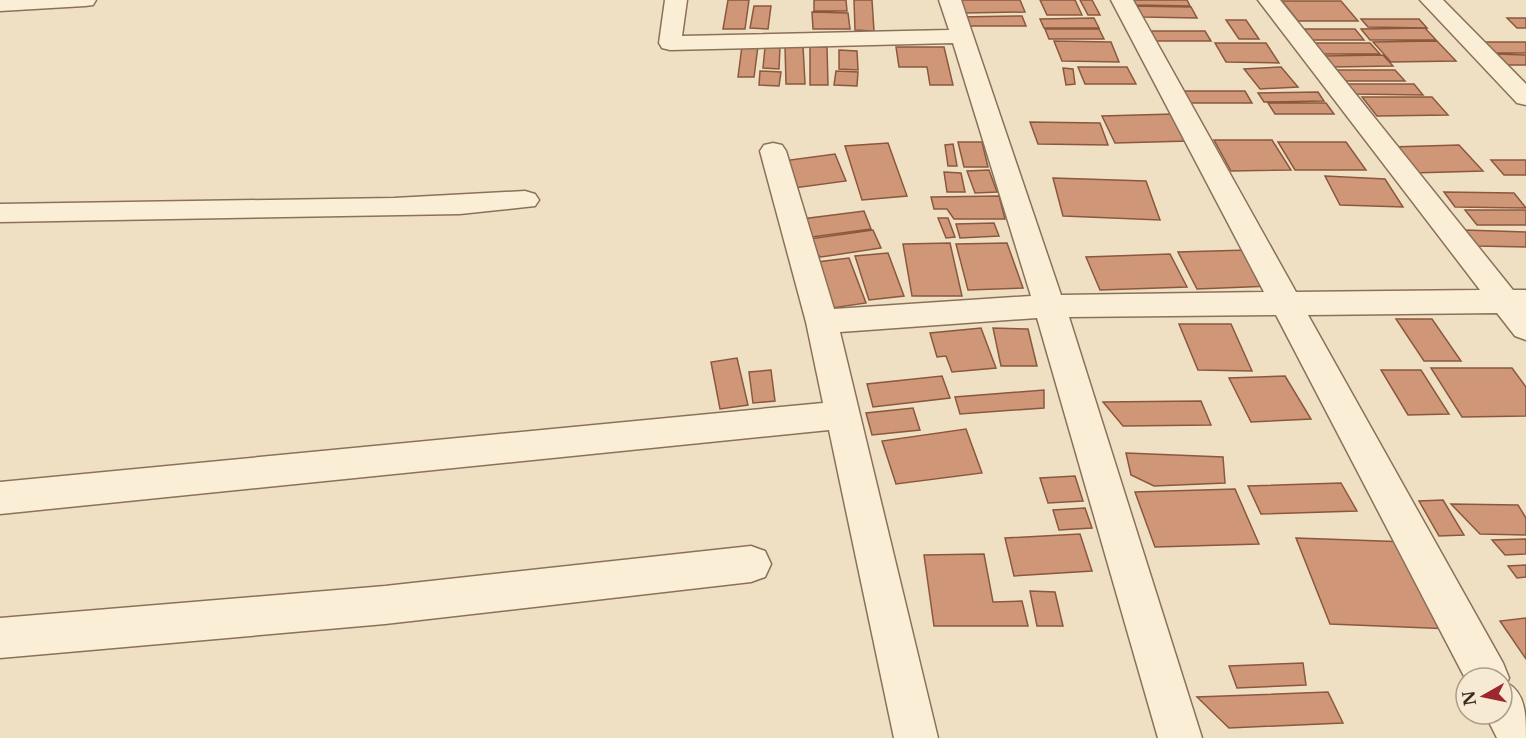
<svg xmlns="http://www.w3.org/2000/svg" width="1526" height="738" viewBox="0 0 1526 738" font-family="'Libre Baskerville',serif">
<rect width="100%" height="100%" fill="#f0e0c3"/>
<path fill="#cf9778" stroke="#8b583e" stroke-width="1.5" d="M728 0H749L745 29H723Z
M814 0H846L847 11H814Z
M854 0H872L874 31 855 30Z
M960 0H1020L1025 12 964 13Z
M1040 0H1075L1082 15H1047Z
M1080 0H1092L1100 15H1088Z
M1128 0H1187L1190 6 1136 5Z
M1282 1H1341L1358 21H1298Z
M754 6H771L768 29 750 28Z
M1129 6 1191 7 1197 18 1142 17Z
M812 12 848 13 850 29H813Z
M1022 16 1026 26H962L959 17Z
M1094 18 1099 28H1044L1040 19Z
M1507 18H1526V28H1517Z
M1361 19H1419L1427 28 1368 27Z
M1226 20H1246L1259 39H1239Z
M1425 28 1436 40H1370L1361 29Z
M1045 29H1099L1104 39H1049Z
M1299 29H1355L1364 40H1307Z
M1146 31H1205L1211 41H1152Z
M1054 41 1111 42 1119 62 1062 61Z
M1437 41 1456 61 1391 62 1373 42Z
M1477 42H1526V53H1487Z
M1215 43H1266L1279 63 1226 62Z
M1311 43H1370L1380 54H1319Z
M742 46H758L754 77H738Z
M785 46H803L805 84H786Z
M765 47H780L779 69 763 68Z
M810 47H827L828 85H810Z
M896 47H944L953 85H930L927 67H899Z
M839 50 857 51 858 70 839 69Z
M1495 54 1526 55V65H1505Z
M1383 55 1393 66 1331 67 1323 56Z
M1078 67H1127L1136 84H1085Z
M1281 67 1298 87 1260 89 1244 69Z
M1063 68 1073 69 1075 84 1066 85Z
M1333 70H1395L1405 81H1342Z
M760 71 781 72 779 86 759 85Z
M836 71 858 72 857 86 834 85Z
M1345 84H1414L1423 95 1353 94Z
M1181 91H1245L1252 103H1188Z
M1318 92 1324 101 1264 102 1258 93Z
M1362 97H1432L1448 115 1377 116Z
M1268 103H1326L1334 114H1275Z
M1173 114 1189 141 1115 143 1102 116Z
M1030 122 1100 123 1108 145 1038 144Z
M1214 140H1272L1291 170 1231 171Z
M958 142H982L988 167H964Z
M1278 142H1346L1366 170H1295Z
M888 143 907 196 862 200 845 146Z
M953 144 957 166H948L945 145Z
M1459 145 1483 171 1413 173 1391 147Z
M835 154 846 181 794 188 775 162Z
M1491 160H1526V175H1504Z
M989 170 997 192 975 193 967 171Z
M944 172 961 173 965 192H947Z
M1325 176 1385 179 1403 207 1340 205Z
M1053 178 1146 181 1160 220 1063 216Z
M1444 192 1514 193 1526 208 1455 207Z
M999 196 1005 219H954L947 209H934L931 197Z
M1465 210H1526V225H1477Z
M864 211 871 229 812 237 797 229 794 220Z
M938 218H948L955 237 946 238Z
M994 223 999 236 960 238 956 224Z
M873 230 881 248 821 257 805 249 802 240Z
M1464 230 1526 232V247L1476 246Z
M950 243 962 296H912L903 244Z
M1007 243 1023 288 968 290 956 244Z
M1248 250 1271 286 1197 289 1178 252Z
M888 253 904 296 869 300 855 256Z
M1170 254 1187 287 1100 290 1086 257Z
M849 258 866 303 832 308 817 262Z
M1396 319H1432L1461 361H1424Z
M1179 324H1231L1252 371 1198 370Z
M981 328 996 368 952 372 946 356 937 357 930 333Z
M993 328 1028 329 1037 366H1001Z
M737 358 748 405 720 409 711 362Z
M1431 368H1512L1526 387V416L1462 417Z
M771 370 775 401 753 403 749 372Z
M1381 370H1421L1449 414 1408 415Z
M942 376 950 398 873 407 867 384Z
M1285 376 1311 419 1251 422 1229 378Z
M1044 390V408L960 414 955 397Z
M1201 401 1211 425 1123 426 1103 402Z
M913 408 920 430 872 435 866 413Z
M966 429 982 473 896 484 882 441Z
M1126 453 1223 457 1225 483 1154 486 1131 475Z
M1075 476 1083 501 1048 503 1040 478Z
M1341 483 1357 511 1261 514 1248 486Z
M1235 489 1259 544 1155 547 1135 492Z
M1443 500 1464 535 1439 536 1419 501Z
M1451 504 1518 505 1526 518V535L1480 534Z
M1085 508 1092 528 1059 530 1053 510Z
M1080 534 1092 571 1014 576 1005 538Z
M1296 538 1409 542 1452 629 1330 624Z
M1526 539V554L1505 555 1492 540Z
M984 554 993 602 1022 601 1028 626H934L924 555Z
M1526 565V577L1517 578 1508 566Z
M1030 591 1055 592 1063 626H1037Z
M1526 618V659L1500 621Z
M1303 663 1306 685 1237 688 1229 666Z
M1328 692 1343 723 1229 728 1197 697Z"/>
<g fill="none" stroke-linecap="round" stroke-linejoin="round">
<g stroke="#8b7159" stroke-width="3">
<path id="street" d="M0 0H96L93 5 85 6 0 11Z
M665 0H687L682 36 949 30 939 0H961L1061 295 1264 292 1111 0H1133L1296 292 1480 290 1258 0H1280L1513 290H1526V340L1515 336 1497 313 1308 315 1503 663 1509 678 1507 683C1526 693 1526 716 1526 738H1497L1485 714H1502V678L1466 680 1276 315 1069 317 1202 738H1158L1037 318 840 332 938 738H894L829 430 0 514V482L823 403 806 322 760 151 764 145 773 143 782 145 786 151 834 309 1031 296 953 43 670 50 662 48 659 43Z
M1420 0H1443L1526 84V105L1517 103Z
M525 191 535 194 539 200 535 206 460 214 0 222V204L394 198Z
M751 546 765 551 771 564 765 577 751 582 385 624 0 658V618L385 586Z"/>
</g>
<use href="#street" fill="#faeed7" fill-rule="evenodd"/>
</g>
<g transform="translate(1484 696) rotate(261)"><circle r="28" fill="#f7ead3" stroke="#ab9d8b" stroke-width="1.5"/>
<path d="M0-4.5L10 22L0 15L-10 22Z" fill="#9c272e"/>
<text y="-9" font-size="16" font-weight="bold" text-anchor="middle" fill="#3a2a1e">N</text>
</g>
</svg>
